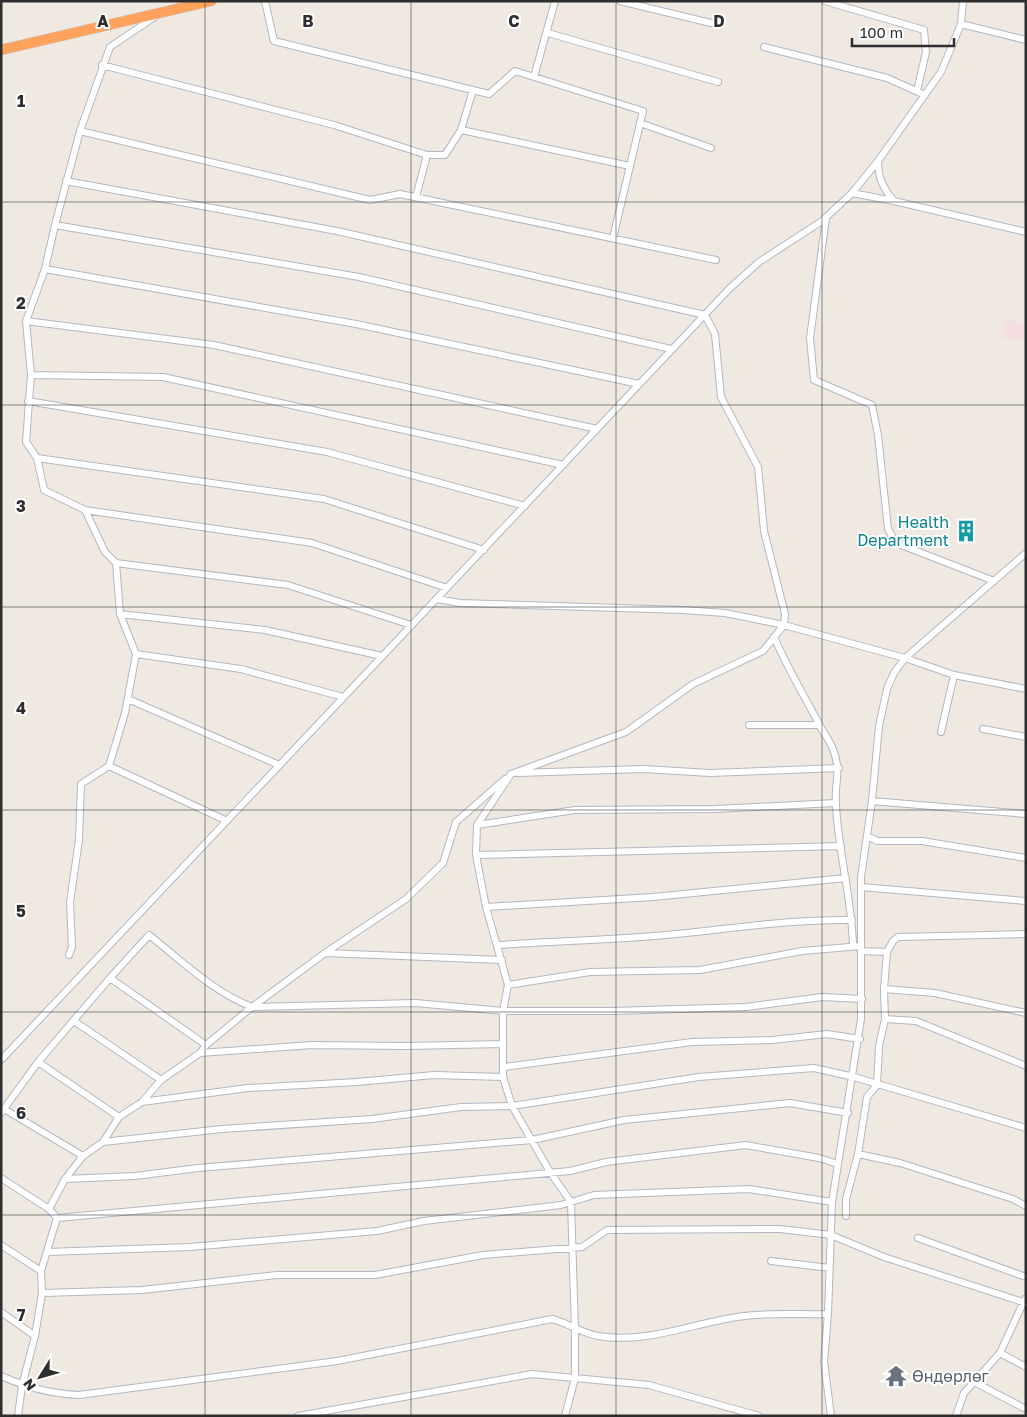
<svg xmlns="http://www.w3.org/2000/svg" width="1027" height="1417" viewBox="0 0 1027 1417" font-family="'Golos Text',sans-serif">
<rect width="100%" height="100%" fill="#efe9e1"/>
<path fill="#f5dfe0" d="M1005 318 1026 324V342L1003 338Z"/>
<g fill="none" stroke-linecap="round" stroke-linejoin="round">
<g stroke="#b4b7c1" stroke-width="8">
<path id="minor" d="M265 1 274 41 489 94 515 71 643 111 613 238
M620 1 711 23
M825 1 924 30 926 52 917 91
M961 24 1026 40
M548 33 718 82
M764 47 887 78 925 95
M102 65 334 125 427 155
M534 77 555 1
M640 123 711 148
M461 130 630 166
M80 131 370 200 400 194 716 260
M878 161C878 178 883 188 894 201
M66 181 337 231 705 315 715 334 721 397 758 467 764 531 785 614 784 625 763 651 693 684 626 732 511 774 477 825 476 855 486 907 508 985 503 1011V1077L512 1106 550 1172 571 1202 575 1330V1378L565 1416
M852 193 894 201 1026 232
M416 197 427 155H445L461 130 473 90
M826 218 810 338 814 380 872 405 878 435 888 529 896 543 994 581
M55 225 359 277 671 349
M45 269 356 324 639 384
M26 321 214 345 597 429
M31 375 163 377 563 465
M28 401 327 452 525 506
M37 458 324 499 484 550
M85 510 312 543 447 588
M116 563 288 585 411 625
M437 599 460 603 683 610 725 613 784 625 905 658 954 675 1026 689
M120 614 265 630 382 656
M774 637C787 667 803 694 818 722 822 731 829 739 833 749 842 773 834 782 836 805 838 852 852 898 853 946
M136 654 241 669 343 697
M128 699 279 765
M749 725H819
M983 729 1026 737
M941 732 954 675
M109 766 225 820
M518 773 644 769 710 773 839 768
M872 801 1026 814
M477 825 575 810 716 809 835 803
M867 836 877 841H922L1026 858
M476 855 841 846
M861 887 1026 901
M486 907 653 897 846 878
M498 945C554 941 610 940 666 935 730 929 788 919 852 920
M861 951 887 952 893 941 898 937 1026 934
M325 953 502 960
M69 955 72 947 70 902 79 840 81 784 109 766 125 713 136 654 120 614 116 563 105 552 85 510 44 490 37 458 26 442 31 375 26 321 45 269 55 225 80 131 110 47 156 16
M110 978 206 1045
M508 985 590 972 700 970 802 951 861 946
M884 989 935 993 1026 1013
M885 1019 916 1021 1026 1066
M74 1021 161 1080
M200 1053 312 1045 405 1046 503 1044
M1 1060C243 802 488 546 730 288L759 262 822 221 852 193 878 161 941 72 961 24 963 1
M38 1062 119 1117
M504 1067 692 1042 772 1040 827 1034 860 1039
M142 1102 248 1088 357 1082 434 1075 503 1077
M4 1109 83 1156
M1 1113 38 1062 110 978 149 935C182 961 213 992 252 1007L416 1003 503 1011H613L746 1007 822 997 862 999
M103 1142 222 1129 372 1119 461 1107 512 1106 699 1077 814 1068 854 1077 1026 1128
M858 1154 900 1163 1013 1199 1026 1206
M1 1178 49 1209
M65 1179 135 1176 198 1168 532 1140 624 1120 790 1103 848 1113
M846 1216V1199L858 1154 867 1097 877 1085 879 1046 885 1019 884 989 887 952
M57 1218 570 1171 606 1162 746 1145 819 1158 838 1164
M918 1238 1026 1277
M1 1245 41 1271
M47 1252 190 1247 377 1231 424 1221 561 1205 594 1195 749 1189 832 1202
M771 1261 830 1268
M42 1293 142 1290 277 1275H375L483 1255 582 1247 607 1230 780 1229 831 1235 884 1257 1026 1303
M1 1312 35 1336
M1000 1353 1026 1367
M1 1376C26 1387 52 1394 79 1395L337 1361 552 1319C568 1323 581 1333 598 1336 645 1344 691 1324 737 1317 766 1312 799 1315 828 1314
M976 1383 1026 1409
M18 1416 22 1386 35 1336 42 1293 41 1271 57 1218 49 1209 65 1179 83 1156 103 1142 119 1117 142 1102 161 1080 200 1053 206 1045 252 1007 325 953 406 899 443 863 456 822 505 779
M298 1416 532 1374 649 1385 759 1416
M831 1416 824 1362 828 1314 832 1202 861 1019V877L872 801 879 726 887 689 894 673 905 658 1026 553
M956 1416 964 1393 1000 1353 1025 1299"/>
</g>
<g stroke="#c9c9c9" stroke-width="11">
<path id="highway" d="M1 50 211 1"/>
</g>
<use href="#minor" stroke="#fff" stroke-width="6"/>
<use href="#highway" stroke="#ffa35c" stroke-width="10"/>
</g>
<path fill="none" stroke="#2e2e2e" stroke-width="1" stroke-opacity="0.55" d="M205 1V1416M411 1V1416M616 1V1416M822 1V1416M1 202H1026M1 405H1026M1 607H1026M1 810H1026M1 1012H1026M1 1215H1026"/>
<defs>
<g id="building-bare" transform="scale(1.725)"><path d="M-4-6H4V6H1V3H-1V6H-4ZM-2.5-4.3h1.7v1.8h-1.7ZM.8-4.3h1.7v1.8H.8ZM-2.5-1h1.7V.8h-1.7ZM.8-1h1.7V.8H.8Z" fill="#0f9aa8" stroke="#fff" stroke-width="2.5" paint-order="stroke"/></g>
<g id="temple-bare" transform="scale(1.725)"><path d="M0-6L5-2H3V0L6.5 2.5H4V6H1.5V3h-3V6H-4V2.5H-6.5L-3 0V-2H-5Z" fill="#6b7280" stroke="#fff" stroke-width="2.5" paint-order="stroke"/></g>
</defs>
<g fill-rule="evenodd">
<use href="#building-bare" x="966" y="531"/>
<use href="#temple-bare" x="896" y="1376"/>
</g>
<g text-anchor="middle" stroke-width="4" stroke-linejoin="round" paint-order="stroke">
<g font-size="16" fill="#0d838f" stroke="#fff" text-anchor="end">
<text x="949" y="528">Health<tspan x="949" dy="18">Department</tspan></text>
</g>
<g font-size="16" fill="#5b616d" stroke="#fff" text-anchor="start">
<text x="912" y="1382">Өндөрлөг</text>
</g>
</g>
<g font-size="16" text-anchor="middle" font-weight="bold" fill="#2e2e2e" stroke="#fff" stroke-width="4" stroke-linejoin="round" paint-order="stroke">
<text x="103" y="27">A</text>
<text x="308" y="27">B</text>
<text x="514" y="27">C</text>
<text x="719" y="27">D</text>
<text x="21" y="107">1</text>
<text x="21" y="309">2</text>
<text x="21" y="512">3</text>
<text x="21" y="714">4</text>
<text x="21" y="917">5</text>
<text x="21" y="1119">6</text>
<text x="21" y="1321">7</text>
</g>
<rect width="1027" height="1417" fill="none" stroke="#2e2e2e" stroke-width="5"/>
<g transform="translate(40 1377) rotate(233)" stroke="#ffffff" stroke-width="4" paint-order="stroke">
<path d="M0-4L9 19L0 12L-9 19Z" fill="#2e2e2e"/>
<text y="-8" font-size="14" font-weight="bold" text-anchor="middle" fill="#2e2e2e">N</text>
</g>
<path d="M852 38v8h102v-8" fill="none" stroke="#2e2e2e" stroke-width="2.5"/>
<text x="860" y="38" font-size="15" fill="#2e2e2e" stroke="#ffffff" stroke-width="4" paint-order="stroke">100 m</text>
</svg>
